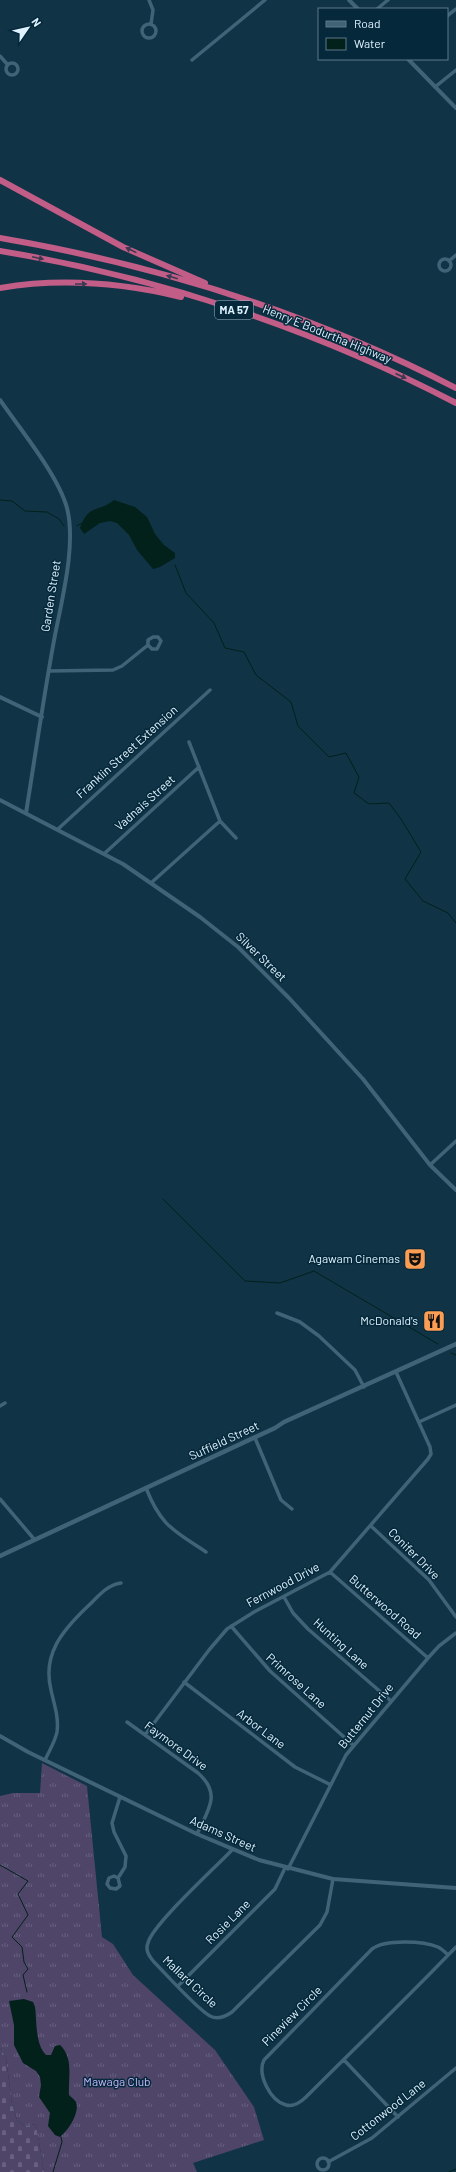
<svg xmlns="http://www.w3.org/2000/svg" width="456" height="2172" viewBox="0 0 456 2172" font-family="Barlow,sans-serif">
<defs>
<pattern id="grass-tufts" width="24" height="20" patternUnits="userSpaceOnUse"><rect width="24" height="20" fill="#4e4569"/><path d="M3 7l-1-3M5 7V3M7 7l1-3M15 17l-1-3M17 17v-4M19 17l1-3" fill="none" stroke="#676080"/></pattern>
<pattern id="cemetery-stones" width="16" height="16" patternUnits="userSpaceOnUse"><rect width="16" height="16" fill="#4e4569"/><path d="M2 7V4a2 2 0 0 1 4 0v3zM10 15v-3a2 2 0 0 1 4 0v3z" fill="#676080"/></pattern>
</defs>
<rect width="100%" height="100%" fill="#103346"/>
<path fill="url(#grass-tufts)" d="M42 1763 87 1786 102 1937 113 1944 133 1975 215 2050 254 2107 264 2140 193 2163 197 2172H44L36 2124 24 2126 17 2120 12 2104 6 2058 0 2048V1796L13 1793H40Z"/>
<path fill="url(#cemetery-stones)" d="M0 2048 6 2058 12 2104 17 2120 24 2126 36 2124 44 2172H0Z"/>
<path fill="#02211a" d="M114 500 135 507 147 517 155 534 164 545 175 553V558L160 567 153 569 137 550 129 535 117 523 110 521 100 523 84 534 80 528C89 503 99 513 114 500Z
M24 1999 33 2002 35 2007C37 2021 35 2044 46 2055H51L55 2046 60 2045C74 2058 68 2078 69 2095 71 2097 74 2099 76 2102 80 2113 68 2131 60 2137L55 2135 48 2126 50 2113 39 2097 41 2085 40 2077 36 2071 23 2063 14 2045V2025L9 2001Z"/>
<g fill="none" stroke-linecap="round" stroke-linejoin="round">
<path stroke="#02211a" stroke-width="1" d="M0 500 12 501 25 511 47 512 59 519 64 526
M77 526 82 523
M175 565 186 593 214 623 225 648 244 652 256 675 291 702 298 726 329 757 346 753 359 777 354 793 369 804 389 803 401 819 421 852 405 879 423 901 448 913 456 923
M163 1199 245 1281 280 1283 314 1271 438 1344
M451 1353 456 1355
M0 1865 28 1881 18 1894 28 1915 12 1937 22 1947 24 1962 28 1969 23 1975 27 1992
M53 2172 62 2142 61 2137
M449 2172 456 2169"/>
<path stroke="#406377" stroke-width="3.5" d="M149 0 153 10 151 24
M377 9 388 0
M447 16 456 9
M142 31a7 7 0 1 1 14 0a7 7 0 1 1-14 0Z
M0 56 7 64
M192 60 265 0
M6 69a6 6 0 1 1 12 0a6 6 0 1 1-12 0Z
M435 87 456 70
M439 265a6 6 0 1 1 12 0a6 6 0 1 1-12 0Z
M449 261 456 255
M49 671 113 670 122 666 148 645V640L153 637H158L161 641 157 649H152L148 645
M220 821 236 838
M58 829 210 690
M105 853 199 767
M151 883 220 821 189 742
M430 1165 456 1141
M277 1313 300 1322 319 1336 355 1370 364 1387
M0 1406 5 1403
M419 1422 456 1405
M255 1438 281 1500 292 1509
M146 1488C161 1526 173 1530 206 1552
M0 1499 34 1539
M371 1526 429 1580 456 1617
M330 1572 428 1658
M284 1597 293 1613 308 1629 391 1701
M231 1626 270 1671 353 1745
M184 1682 295 1767 331 1785
M127 1722 198 1773C222 1794 208 1810 197 1834
M145 1735 209 1650 227 1629 254 1612 330 1572 428 1459 431 1454 430 1447 396 1372
M45 1760C49 1751 55 1742 57 1732 59 1717 54 1704 51 1690 42 1654 63 1630 87 1607 97 1598 106 1585 121 1583
M232 1850C216 1867 152 1925 148 1943 145 1950 149 1956 154 1962 166 1974 197 2009 210 2016 218 2020 225 2017 232 2012L320 1925 327 1912 333 1879
M288 1869 346 1755 428 1658 439 1646 456 1633
M118 1878 114 1876 109 1878 107 1884 110 1888 116 1889 120 1886 118 1878 125 1867 126 1856 114 1832 112 1823 120 1797
M448 1955C445 1952 442 1949 438 1947 424 1941 385 1939 372 1949L264 2060C257 2074 270 2101 286 2105 293 2107 301 2102 306 2097 356 2047 407 1998 456 1947
M178 1986 275 1889 285 1868
M344 2060 398 2117
M317 2164a6 6 0 1 1 12 0a6 6 0 1 1-12 0Z
M328 2162 372 2138 456 2068"/>
<path stroke="#406377" stroke-width="4" d="M349 0 358 9
M408 59 456 108
M0 400C20 429 58 475 67 508 77 547 60 606 53 646 43 701 35 757 26 813
M0 697 42 717
M0 800 123 864 200 917 238 947 289 998 363 1079 430 1165 456 1190
M0 1736 28 1752 197 1834 259 1860 333 1879 456 1888"/>
<path stroke="#406377" stroke-width="4.5" d="M0 1556 275 1428 284 1422 456 1344"/>
<path stroke="#c15d86" stroke-width="6" d="M0 180 123 247 205 283
M0 238C158 265 314 315 456 388
M0 251C158 277 314 329 456 403
M0 288C59 278 123 283 181 297"/>
</g>
<defs><path id="oneway-solid" d="M-6-.8H1V-3.2L6.5 0L1 3.2V.8H-6Z"/></defs>
<g fill="#3d3952">
<use href="#oneway-solid" transform="translate(131 250) rotate(-154)"/>
<use href="#oneway-solid" transform="translate(38 258) rotate(12)"/>
<use href="#oneway-solid" transform="translate(172 277) rotate(-164)"/>
<use href="#oneway-solid" transform="translate(81 284)"/>
<use href="#oneway-solid" transform="translate(401 376) rotate(25)"/>
</g>
<defs>
<g id="theatre-square" transform="scale(1.15)"><rect x="-9" y="-9" width="18" height="18" rx="4" fill="#fc9d54" stroke="#05293b"/><path d="M-5-5.5Q0-4 5-5.5V0Q5 5 0 6Q-5 5-5 0ZM-3.3-2.5H-1v1.5H-3.3ZM1-2.5H3.3v1.5H1ZM-2.8 1Q0 5.5 2.8 1Z" fill="#111"/></g>
<g id="restaurant-square" transform="scale(1.15)"><rect x="-9" y="-9" width="18" height="18" rx="4" fill="#fc9d54" stroke="#05293b"/><path d="M-5-6h1v4h1v-4h1v4h1v-4h1v5L-1.5 .5V6h-2V.5L-5-1ZM5-6V6H3V1.5H1.5Q1.5-4 5-6Z" fill="#111"/></g>
</defs>
<g fill-rule="evenodd">
<use href="#theatre-square" x="415" y="1259"/>
<use href="#restaurant-square" x="434" y="1321"/>
</g>
<g text-anchor="middle" stroke-width="3" stroke-linejoin="round" paint-order="stroke">
<rect fill="#05293b" stroke="#9eb6c4" stroke-width="1" x="215" y="301" width="38" height="18" rx="3"/>
<g font-size="11" font-weight="bold" fill="#dff2ff">
<text x="234" y="314">MA 57</text>
</g>
<g font-size="12" fill="#dff2ff" stroke="#05293b">
<text transform="translate(327 334) rotate(22)" y="4">Henry E Bodurtha Highway</text>
<text transform="translate(51 596) rotate(-81)" y="4">Garden Street</text>
<text transform="translate(127 752) rotate(-42)" y="4">Franklin Street Extension</text>
<text transform="translate(145 803) rotate(-42)" y="4">Vadnais Street</text>
<text transform="translate(261 957) rotate(44)" y="4">Silver Street</text>
<text transform="translate(224 1441) rotate(-25)" y="4">Suffield Street</text>
<text transform="translate(414 1554) rotate(45)" y="4">Conifer Drive</text>
<text transform="translate(283 1585) rotate(-28)" y="4">Fernwood Drive</text>
<text transform="translate(385 1607) rotate(41)" y="4">Butterwood Road</text>
<text transform="translate(341 1644) rotate(42)" y="4">Hunting Lane</text>
<text transform="translate(296 1681) rotate(42)" y="4">Primrose Lane</text>
<text transform="translate(366 1716) rotate(-51)" y="4">Butternut Drive</text>
<text transform="translate(261 1729) rotate(37)" y="4">Arbor Lane</text>
<text transform="translate(176 1746) rotate(36)" y="4">Faymore Drive</text>
<text transform="translate(223 1834) rotate(24)" y="4">Adams Street</text>
<text transform="translate(228 1922) rotate(-45)" y="4">Rosie Lane</text>
<text transform="translate(190 1982) rotate(43)" y="4">Mallard Circle</text>
<text transform="translate(292 2016) rotate(-45)" y="4">Pineview Circle</text>
<text transform="translate(388 2110) rotate(-38)" y="4">Cottonwood Lane</text>
</g>
<g font-size="12" fill="#dff2ff" stroke="#05293b" text-anchor="end">
<text x="400" y="1263">Agawam Cinemas</text>
<text x="418" y="1325">McDonald's</text>
</g>
<g font-size="12" fill="#c8b6fe" stroke="#05293b">
<text x="117" y="2086">Mawaga Club</text>
</g>
</g>
<rect x="318" y="8" width="130" height="52" fill="#05293b" stroke="#5c7989"/>
<rect x="326" y="21" width="20" height="6" fill="#406377" stroke="#5c7989"/>
<text x="354" y="28" font-size="12" fill="#dff2ff">Road</text>
<rect x="326" y="38" width="20" height="12" fill="#02211a" stroke="#5c7989"/>
<text x="354" y="48" font-size="12" fill="#dff2ff">Water</text>
<g transform="translate(28 28) rotate(56)" stroke="#05293b" stroke-width="3" paint-order="stroke">
<path d="M0-3L7 15L0 10L-7 15Z" fill="#dff2ff"/>
<text y="-6" font-size="11" font-weight="bold" text-anchor="middle" fill="#dff2ff">N</text>
</g>
</svg>
